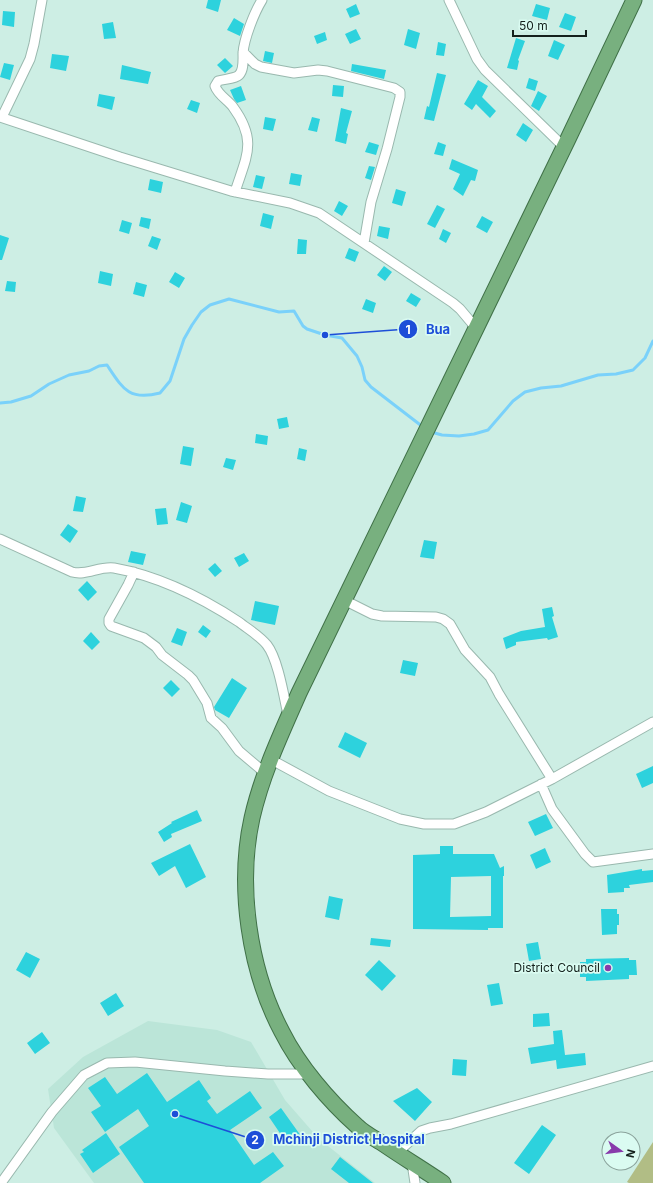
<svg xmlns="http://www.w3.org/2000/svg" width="653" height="1183" viewBox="0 0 653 1183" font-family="Inter,sans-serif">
<rect width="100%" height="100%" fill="#cdeee4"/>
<path fill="#bbe5d8" d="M148 1021 217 1030 251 1042 285 1100 319 1139 375 1183H94L54 1128 48 1089 83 1057Z"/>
<path fill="#b1bd85" d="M653 1142V1183H629L627 1182Z"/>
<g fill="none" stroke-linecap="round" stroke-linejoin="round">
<path stroke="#7ad1fa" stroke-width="3" d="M0 403 11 402 31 396 49 384 69 375 89 371 99 366 107 365C123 389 129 401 160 393L170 381 184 339 192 325 201 312 210 305 229 299 279 312 294 311 303 326 307 329 325 335 342 338 357 356 362 367 365 380 371 387 423 427
M431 432 442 435 459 436 474 434 488 430 513 401 525 392 541 388 561 386 598 375 616 374 633 370 645 358 653 341"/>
</g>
<path fill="#2dd2dd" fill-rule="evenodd" d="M208 0H221L218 12 206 8Z
M356 4 360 14 350 18 346 9Z
M536 4 550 8 547 20 532 16Z
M3 11 15 12 14 27 2 25Z
M565 13 576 17 571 31 559 27Z
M234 18 244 24 240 36 227 30Z
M113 22 116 38 104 39 102 24Z
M356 29 361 39 350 44 345 34Z
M408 29 420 33 416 49 404 45Z
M325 32 327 40 317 44 314 36Z
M516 38 525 41 518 60 519 61 517 70 507 68Z
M554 40 565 45 558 60 548 56Z
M438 42 446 44 444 56 436 55Z
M265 51 274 53 272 63 263 61Z
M52 54 69 56 66 71 50 68Z
M225 58 233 66 225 73 217 65Z
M4 63 14 65 10 80 0 77Z
M352 64 386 70 384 79 351 71Z
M122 65 151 72 148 84 120 79Z
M437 73 446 75 434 121 424 119 427 106 429 107Z
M529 78 538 81 535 91 526 88Z
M478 80 488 86 482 97 496 111 490 118 476 104 472 110 464 104Z
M333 85 344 86 343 97 332 96Z
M241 86 246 100 237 103 234 99 230 90Z
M538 91 547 96 539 111 531 106Z
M99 94 115 97 112 110 97 106Z
M191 100 200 103 197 113 187 109Z
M341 108 352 111 346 133 348 134 346 144 335 141Z
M265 117 276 119 273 131 263 129Z
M312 117 320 119 317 132 308 130Z
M523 123 533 130 526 142 516 135Z
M369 142 379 145 376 155 365 152Z
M438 142 446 145 443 156 434 154Z
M452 159 478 170 475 181 471 180 463 196 453 189 460 174 449 169Z
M369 166 375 167 371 180 365 178Z
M291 173 302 175 300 186 289 184Z
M256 175 265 177 262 189 253 187Z
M150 179 163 182 161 193 148 190Z
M396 189 406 192 402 206 392 203Z
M339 201 348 206 342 216 334 211Z
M437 205 445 209 435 228 427 224Z
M263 213 274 216 271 229 260 226Z
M482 216 493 222 487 233 476 227Z
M141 217 151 219 149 229 139 226Z
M122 220 132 223 129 234 119 231Z
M379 226 390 228 388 239 377 236Z
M443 229 451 233 446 243 439 239Z
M0 235 9 238 2 260H0Z
M152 236 161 239 157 250 148 246Z
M298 239 307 240 306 254H297Z
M349 248 359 252 355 262 345 258Z
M384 266 392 272 385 281 377 275Z
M100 271 113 274 111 286 98 283Z
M175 272 185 278 179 288 169 282Z
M7 281 16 282 15 292 5 291Z
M136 282 147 285 144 297 133 294Z
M411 293 421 299 416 307 406 301Z
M366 299 376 303 373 313 362 309Z
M287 417 289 427 279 429 277 419Z
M256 434 268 436 267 445 255 443Z
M183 446 194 448 191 466 180 464Z
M299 448 307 450 305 461 297 459Z
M226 458 236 460 233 470 223 467Z
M76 496 86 498 83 512 73 511Z
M181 502 192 506 187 523 176 520Z
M166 508 168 524 157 525 155 509Z
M68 524 78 531 70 543 60 535Z
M424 540 437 542 434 559 420 557Z
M131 551 146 554 143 565 128 562Z
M244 553 249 561 239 567 234 558Z
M215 563 222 571 215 577 208 569Z
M87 581 97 592 88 601 78 590Z
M255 601 279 606 275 625 251 620Z
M552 607 554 616 552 617 558 637 548 640 547 638 516 642V645L506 649 503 638 521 631 545 627 542 609Z
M203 625 211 631 206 638 198 632Z
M177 628 187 632 182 646 171 642Z
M91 632 100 642 92 650 83 641Z
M403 660 418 663 415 676 400 673Z
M232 678 247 688 229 718 215 710 214 707Z
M171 680 180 689 172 697 163 688Z
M345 732 367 743 360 758 338 747Z
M653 766V783L642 788 636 774Z
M197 810 202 821 171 834 172 837 164 842 158 832 172 823 171 822Z
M546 814 553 828 535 836 528 822Z
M190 844 206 877 186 888 175 866 159 876 151 863Z
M440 846H453V854H494L500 868 504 866V876H503V928H488V930L413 929V855L440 854ZM491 876V916L450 917 451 877Z
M545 848 551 862 536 869 530 855Z
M642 869V871L653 870V882L629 885 630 888H624V892L608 893 607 875Z
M329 896 343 899 339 920 325 917Z
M601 909H617V914H619V925H617V934L602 935Z
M371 938 391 940 390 947 370 945Z
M538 942 541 959 529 961 526 944Z
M26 952 40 959 30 978 16 970Z
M629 958V960H636L637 975H629V979L586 981V977H580V962H586V959Z
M379 960 396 976 382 991 365 975Z
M499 983 503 1004 491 1006 487 985Z
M116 993 124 1006 108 1016 100 1003Z
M549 1013 550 1026 533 1027V1014Z
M562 1030 565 1055 585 1053 586 1065 557 1069 556 1060 531 1064 528 1048 554 1044 553 1031Z
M42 1032 50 1043 35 1054 27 1043Z
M453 1059 467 1060 466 1076 452 1075Z
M147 1073 167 1102 199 1080 211 1098 207 1101 217 1114 250 1091 262 1108 230 1130 254 1165 273 1152 284 1166 260 1183H144L119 1147 149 1126 138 1109 105 1132 91 1112 101 1106 88 1088 105 1077 117 1094Z
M417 1088 432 1102 415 1121 393 1101Z
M281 1108 301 1136 288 1145 269 1117Z
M542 1125 556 1135 529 1174 514 1163Z
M106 1133 120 1154 93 1173 80 1154 84 1152 82 1150Z
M340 1157 373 1183H349L331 1169Z"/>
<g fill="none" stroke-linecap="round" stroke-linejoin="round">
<g stroke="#99b8ae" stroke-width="11">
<path id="minor" d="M449 0 477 59 485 70 564 147
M243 52 255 64 261 67 294 73 318 70 327 71 394 88 400 92V97L387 149 371 202 364 243
M0 117 120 157 231 191 290 203 319 213 453 303 460 309 476 328
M2 117 30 59 34 44 42 0
M235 192C246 157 258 141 233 107 228 100 218 95 215 86L218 81C224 79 235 79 239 75 244 70 243 60 243 53 244 39 254 13 262 0
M0 539 72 572C86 576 99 566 114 568 159 576 201 597 239 622 248 629 260 636 267 645 278 659 284 697 288 715
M134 572 128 585 109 619V623L111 626 144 638 156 647 162 655 188 675 193 680 207 703 211 718 222 728 239 751 265 773
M344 600 372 614 382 616 436 617 443 619 450 624 465 650 490 677 499 694 552 779
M270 759 329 791 400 819 424 824H454L486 812 552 779 653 722
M541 784 552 809 585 854 593 862 653 854
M397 1153 421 1131 430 1128 451 1124 653 1066
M412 1163 415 1183
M1 1183 52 1112 84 1075 107 1063 135 1062 225 1071 268 1074H310"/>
</g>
<g stroke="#407148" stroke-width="17">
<path id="trunk" d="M443 1183C424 1170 404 1158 385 1145 376 1139 365 1134 357 1126 329 1101 299 1066 282 1032 249 970 237 886 252 818 262 774 281 734 299 693L568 139 634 0"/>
</g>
<use href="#minor" stroke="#fff" stroke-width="9"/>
<use href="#trunk" stroke="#78b07f" stroke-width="15"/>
</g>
<circle fill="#883aab" stroke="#dafbf1" stroke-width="1.5" cx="608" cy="968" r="4"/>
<g text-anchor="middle" stroke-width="3.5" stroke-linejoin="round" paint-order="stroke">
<g font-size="12" fill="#14201c" stroke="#dafbf1" text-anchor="end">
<text x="600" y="972">District Council</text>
</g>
</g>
<path fill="none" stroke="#1d4ed8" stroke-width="1.5" d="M325 335L408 329M175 1114L255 1140"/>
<g fill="#1d4ed8" stroke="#dafbf1" stroke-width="1.5">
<circle cx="325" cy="335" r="4"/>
<circle cx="175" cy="1114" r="4"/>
<circle cx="408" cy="329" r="10"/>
<circle cx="255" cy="1140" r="10"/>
</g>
<g font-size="12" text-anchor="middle" font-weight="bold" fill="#fff">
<text x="408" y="334">1</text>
<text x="255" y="1144">2</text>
</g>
<g font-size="13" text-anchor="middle" font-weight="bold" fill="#1d4ed8" stroke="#dafbf1" stroke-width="3.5" stroke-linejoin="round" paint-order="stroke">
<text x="438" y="334">Bua</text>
<text x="349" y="1144">Mchinji District Hospital</text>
</g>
<g transform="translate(621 1151) rotate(104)"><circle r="19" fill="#dafbf1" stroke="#8ba39c"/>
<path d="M0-3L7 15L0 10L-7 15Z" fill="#883aab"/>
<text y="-6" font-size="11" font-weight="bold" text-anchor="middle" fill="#14201c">N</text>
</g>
<path d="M513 30v6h73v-6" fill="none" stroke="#14201c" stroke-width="2"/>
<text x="519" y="30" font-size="12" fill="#14201c" stroke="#dafbf1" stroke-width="3" paint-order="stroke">50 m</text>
</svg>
